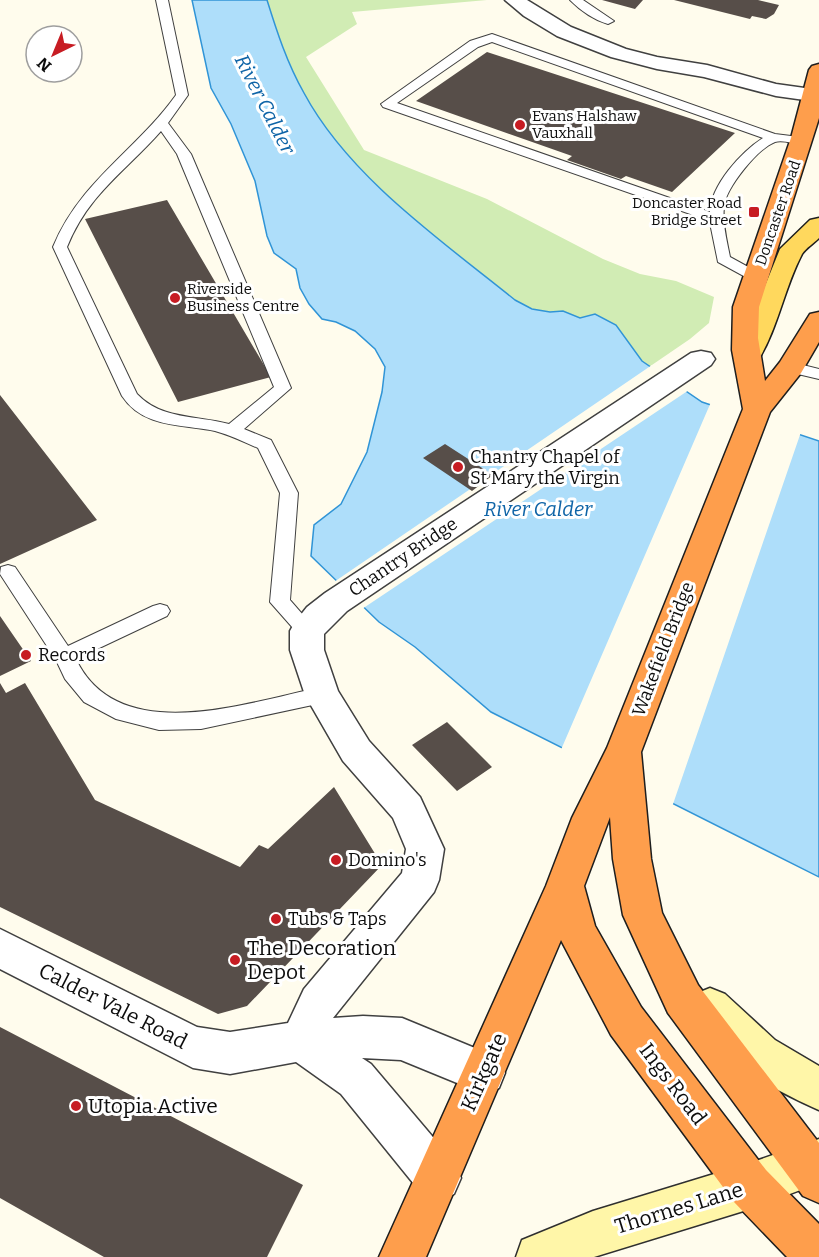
<svg xmlns="http://www.w3.org/2000/svg" width="819" height="1257" viewBox="0 0 819 1257" font-family="Bitter,serif">
<rect width="100%" height="100%" fill="#fffced"/>
<path fill="#d1ecb4" d="M267 0H487L352 12 357 24 306 57 364 150 487 199 603 259 640 274 676 281 714 297 709 323 690 339 649 367 642 361 616 325 595 314 580 318 563 311 550 312 532 309 515 300C442 241 349 177 304 93 287 63 277 32 267 0Z"/>
<path fill="#aedefa" stroke="#3094d6" stroke-width="1.5" d="M192 0H267C277 32 287 63 304 93 349 177 442 241 515 300L532 309 550 312 563 311 580 318 595 314 616 325 642 361 702 402 819 441V877L491 712 415 647 379 622 311 556 314 525 341 504 367 452 382 392 385 367 375 349 355 331 336 322 322 319 309 304 300 288 296 269 274 253 267 236 255 181 231 124 211 88Z"/>
<path fill="#fffced" d="M652 365 689 390 362 609 334 582Z
M711 402 801 432 672 807 560 752Z"/>
<path fill="#574e49" d="M602 0H643L635 9Z
M674 0H758L779 5 774 14 766 19 752 16 750 19Z
M487 52 735 133 672 192 626 176 621 179 567 160 572 156 416 101Z
M167 200 271 377 178 402 85 219Z
M0 395 97 520 0 564Z
M445 444 493 475 472 491 423 458Z
M0 616 31 661 0 676Z
M0 683 6 693 25 683 95 800 240 867 259 845 268 849 334 787 382 865 247 1006 218 1014 0 907Z
M447 722 492 767 457 791 412 745Z
M0 1027 303 1185 267 1257H104L0 1198Z"/>
<g fill="none" stroke-linecap="round" stroke-linejoin="round">
<g stroke="#404040" stroke-width="2">
<path id="lane" d="M156 0H168L188 95 168 123 191 154 291 388 244 429 271 440 298 493 290 600 317 631 314 636 307 638 300 636 270 602 280 493 258 448C244 442 230 435 215 431 181 424 143 428 122 396L53 247C80 181 136 151 176 95ZM161 131 177 154 274 387 229 424C196 415 162 420 137 394L67 247C89 193 125 172 161 131Z
M570 0H583L614 21 608 24C594 20 580 10 570 0Z
M492 34 775 134 807 138 809 141 807 144C796 146 785 139 775 142 757 149 726 188 724 206 722 223 727 241 730 257L761 274 763 277 761 280H751L718 262 710 223 696 216 383 107 381 104 470 41ZM492 42 763 138C741 152 711 185 710 212L397 103 478 47Z
M791 362 819 369V379L785 371 783 367Z
M8 565 15 567 68 646 153 606 160 604 167 606 170 611 167 616 76 659C118 749 249 702 322 687L329 689 332 695 329 701 322 703 201 729 159 730 116 719 84 702 65 679 56 660 0 574 1 567Z"/>
</g>
<g stroke="#404040" stroke-width="3">
<path id="street" d="M505 0H527L571 27 626 49 657 57 707 65 776 84 819 90V102L776 96 704 77 657 69 611 57 557 36 524 16Z
M701 351 711 353 715 359 711 365 347 611 324 634V650L338 691 369 741 420 797 444 849 439 880 434 892 333 1018 363 1016 402 1018 499 1058 505 1073 499 1088 484 1094 401 1060 362 1058 371 1064 454 1162 461 1178 454 1194 438 1201 422 1194 341 1094 296 1062 230 1074 193 1068 0 969V929L197 1027 230 1032 288 1023 304 989 402 873 406 849 393 818 343 761 305 695 290 650V631L295 622 307 607 325 593 691 353Z"/>
</g>
<g stroke="#2f2f2f" stroke-width="3">
<path id="secondary" d="M710 988 725 994 775 1040 819 1066V1110C773 1090 710 1056 689 1008L695 994Z
M819 1139V1183L750 1209 594 1257H516L522 1240 593 1211 750 1163Z"/>
</g>
<g stroke="#1e1e1e" stroke-width="3">
<path id="primary" d="M819 218V238C814 243 806 248 802 254 784 288 778 329 757 362L747 364 737 362 734 356 752 318 780 249 810 220Z"/>
</g>
<g stroke="#1e1e1e" stroke-width="3">
<path id="highway" d="M819 64V118L759 307 758 338 765 381 780 362 810 314 819 312V342L801 373 770 412 641 752 651 859 662 913 698 985 819 1143V1203L803 1196 668 1013 623 915 613 859 610 817 584 886 595 926 641 1007 766 1170 819 1224V1257H787L734 1202 611 1035 561 940 426 1257H379L546 886 572 818 607 748 743 409 732 350 733 307 791 138 809 70 812 66Z"/>
</g>
<use href="#lane" fill="#fff" fill-rule="evenodd"/>
<use href="#street" fill="#fff" fill-rule="evenodd"/>
<use href="#secondary" fill="#fff6a8" fill-rule="evenodd"/>
<use href="#primary" fill="#ffd85d" fill-rule="evenodd"/>
<use href="#highway" fill="#fe9e4c" fill-rule="evenodd"/>
</g>
<g fill="#c71c23" stroke="#fff" stroke-width="2">
<circle cx="520" cy="125" r="6"/>
<rect x="748" y="206" width="12" height="12" rx="3"/>
<circle cx="175" cy="298" r="6"/>
<circle cx="458" cy="467" r="6"/>
<circle cx="26" cy="655" r="6"/>
<circle cx="336" cy="860" r="6"/>
<circle cx="276" cy="919" r="6"/>
<circle cx="235" cy="960" r="6"/>
<circle cx="76" cy="1106" r="6"/>
</g>
<g text-anchor="middle" stroke-width="6" stroke-linejoin="round" paint-order="stroke">
<g font-size="15" fill="#0d0d0d" stroke="#fff" text-anchor="start">
<text x="532" y="121">Evans Halshaw<tspan x="532" dy="17">Vauxhall</tspan></text>
<text x="742" y="208" text-anchor="end">Doncaster Road<tspan x="742" dy="17">Bridge Street</tspan></text>
<text x="187" y="294">Riverside<tspan x="187" dy="17">Business Centre</tspan></text>
</g>
<g font-size="15" fill="#0d0d0d" stroke="#fff">
<text transform="translate(778 213) rotate(-71)" y="5">Doncaster Road</text>
</g>
<g font-size="18" fill="#0d0d0d" stroke="#fff" text-anchor="start">
<text x="470" y="463">Chantry Chapel of<tspan x="470" dy="21">St Mary the Virgin</tspan></text>
<text x="38" y="661">Records</text>
<text x="348" y="866">Domino's</text>
<text x="288" y="925">Tubs &amp; Taps</text>
</g>
<g font-size="18" fill="#0d0d0d" stroke="#fff">
<text transform="translate(403 557) rotate(-34)" y="6">Chantry Bridge</text>
<text transform="translate(663 649) rotate(-69)" y="6">Wakefield Bridge</text>
</g>
<g font-size="20" font-style="italic" fill="#0e64a7" stroke="#fff">
<text transform="translate(265 104) rotate(63)" y="7">River Calder</text>
<text x="538" y="516">River Calder</text>
</g>
<g font-size="21" fill="#0d0d0d" stroke="#fff" text-anchor="start">
<text x="247" y="955">The Decoration<tspan x="247" dy="24">Depot</tspan></text>
<text x="88" y="1113">Utopia Active</text>
</g>
<g font-size="21" fill="#0d0d0d" stroke="#fff">
<text transform="translate(113 1006) rotate(27)" y="7">Calder Vale Road</text>
<text transform="translate(484 1072) rotate(-66)" y="7">Kirkgate</text>
<text transform="translate(673 1084) rotate(53)" y="7">Ings Road</text>
<text transform="translate(679 1208) rotate(-17)" y="7">Thornes Lane</text>
</g>
</g>
<g transform="translate(54 54) rotate(223)"><circle r="28" fill="#ffffff" stroke="#9e9e9e" stroke-width="1.5"/>
<path d="M0-4.5L10 22L0 15L-10 22Z" fill="#c71c23"/>
<text y="-9" font-size="16" font-weight="bold" text-anchor="middle" fill="#0d0d0d">N</text>
</g>
</svg>
